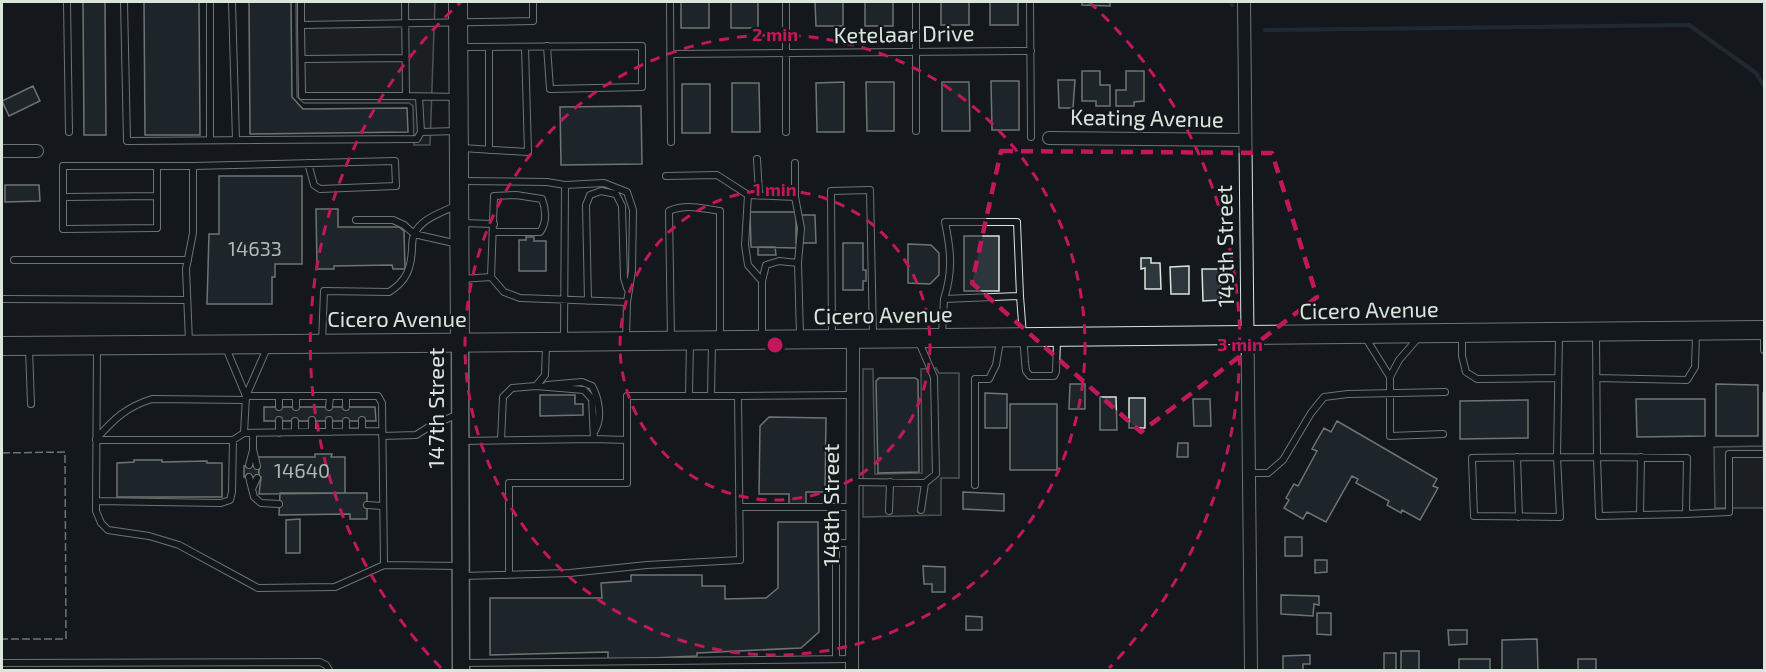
<svg xmlns="http://www.w3.org/2000/svg" width="1766" height="672" viewBox="0 0 1766 672" font-family="'Exo 2',sans-serif">
<rect width="100%" height="100%" fill="#14181c"/>
<path fill="#24282b" stroke="#939e99" stroke-width="1.5" d="M296 2H435L430 145H414L413 106 409 103H304L297 97Z
M936 368 939 373H959V478H941V515L863 517V369H873L875 474 922 473 921 369Z
M1763 392 1764 508H1715L1714 447 1763 446Z"/>
<g fill="none" stroke-linecap="round" stroke-linejoin="round">
<path stroke="#2f3f4d" stroke-width="4" d="M1231 2 1232 5
M1265 30 1689 25 1756 73 1764 86"/>
</g>
<path fill="#2c363c" stroke="#d8e6dc" stroke-width="1.5" d="M83 2H105L106 135H84Z
M144 2H199L200 135H145Z
M249 2H291L292 97 303 109 407 108 408 132 250 134Z
M681 2H709V28H681Z
M731 2H758V28H731Z
M815 2H843V26H816Z
M865 2H893V26H865Z
M941 2H969V25H941Z
M990 2H1018V25H990Z
M1082 2H1110V6L1082 5Z
M1082 71H1100V85H1110V106H1096V101H1082Z
M1126 71H1144V101L1134 102V106H1116V90H1126Z
M1058 80H1075L1073 108H1059Z
M991 81H1019V130H992Z
M844 82V132H817L816 83Z
M866 82H894V131H867Z
M942 82H969L970 131H942Z
M732 83H759L760 132H732Z
M682 84H710V133H682Z
M33 86 40 101 9 116 2 101Z
M641 106 642 164 561 165 560 107Z
M219 176H302V264H275V277H272V304H207L209 234H219Z
M5 185H39L40 201 5 202Z
M316 209H338V227H399L404 231 405 269H393L392 265 334 266V269H317Z
M750 212H796L797 248 751 247Z
M796 215H815L816 243H796Z
M964 236H999V291H964Z
M526 237H534V241H546V271H519V240H526Z
M843 243H863V270H866V281H863V290H843Z
M908 244 931 245 939 253V275L930 284 908 283Z
M758 247H775L776 255H758Z
M1141 258H1151V263H1160L1161 289H1145V268L1141 269Z
M1189 266V294H1171L1170 267Z
M1202 269H1220L1221 300 1203 301Z
M879 378H915L918 380 919 472 878 473 876 381Z
M1070 384H1085V409H1069Z
M1716 384 1758 385V436H1716Z
M985 393 1007 394V428H985Z
M540 395H575V404H583V415L540 416Z
M1100 397H1116L1117 430H1100Z
M1129 398H1145V428H1129Z
M1193 399H1210L1211 426H1194Z
M1636 399H1705V436L1637 437Z
M1528 400V438L1460 439V401Z
M1010 404H1057V470H1010Z
M264 407H375L376 421H264Z
M769 417 826 418 825 492H806V507H789V494H759L760 426Z
M1337 421 1437 479 1433 486 1438 488 1420 520 1402 510 1401 513 1387 505 1389 501 1356 483 1358 479 1352 476 1326 522 1307 512 1303 519 1284 508 1289 500 1286 498 1294 484 1298 486 1317 451 1312 449 1324 428 1331 432Z
M1178 443H1188V457H1177Z
M315 454H332L331 457H345V493L259 494 261 477H259L258 457H315Z
M134 460H162V462L207 461V463H222V497H117V463L134 462Z
M259 465V477H244V466Z
M963 492 1004 494V511L963 509Z
M280 493H367V519H350V514L279 515Z
M300 519V553H286V520Z
M778 522H818L819 632 801 648 697 653V656L608 660V652L490 655V598H602L601 583 631 581V575H702V586H725V599L766 598 778 588Z
M1285 537H1302V556H1285Z
M1315 560H1327V572L1315 573Z
M923 566 945 567V592H932V584H924Z
M1281 595 1319 596V605L1314 604 1313 616 1281 614Z
M1317 613H1331V635L1317 634Z
M966 616 982 617V630H966Z
M1448 630H1467V644L1449 645Z
M1537 639 1538 670H1502V640Z
M1401 651H1419V670H1401Z
M1384 653H1396V670H1384Z
M1310 655V664H1303V670H1283V656Z
M1459 659H1490V670H1459Z
M1578 659H1596V670H1578Z"/>
<g fill="none" stroke-linecap="round" stroke-linejoin="round">
<g stroke="#d8e6dc" stroke-width="8">
<path id="lane" d="M67 2 69 132
M124 2 127 141 417 139 421 132 419 97
M232 2 236 140
M301 2V25L533 21V2
M405 2 406 96 458 97
M670 2 671 142
M786 2V132
M916 2V131
M1030 2 1031 137
M301 25 302 96H406
M462 47 642 46V87L550 89 547 46
M489 47V150
M670 54 1031 51
M302 59 406 58
M421 132 457 131
M210 140V2
M462 148 528 152 525 47
M757 159 759 194
M795 163V197
M157 166V228L63 229V166H193V233L186 269 189 342
M193 166 395 161 396 186 320 189 314 185 308 163
M666 176 717 175 748 195
M461 181 547 182 565 185
M63 197 157 196
M356 220H393L404 225 414 234 458 244
M461 223 494 224
M493 232H540C547 223 546 209 542 199L516 195 494 196 491 277 504 292 520 298 627 302
M14 260H188
M461 279 491 277
M762 281 748 265 745 245 748 195 795 197 801 228 798 263
M2 299 187 300
M944 299C953 271 951 251 945 222H1017L1020 296
M588 301 586 205 590 195 601 191 616 194 622 206 624 278 627 288
M1764 332V350
M942 335 944 299 1020 296 1025 362 1026 371 1030 376H1054L1056 372 1057 339
M1559 335 1557 457 1560 517 1474 516 1472 458C1514 457 1555 457 1597 457L1599 516 1640 515
M1596 335 1597 457 1687 458 1686 514 1729 512V454H1764
M1462 336V356L1466 372 1477 379 1558 378
M762 337V281L766 265 779 261 798 263 800 336
M1365 337 1390 377
M1419 337 1399 360 1390 377V436L1443 434
M564 338 565 185 604 183 627 192 633 210 632 271 627 302 626 338
M671 338 669 211C685 204 703 208 720 211V337
M832 338 831 191 870 190 873 335
M919 342 934 377 936 474 925 483
M322 343 324 291 389 292C407 281 411 268 412 249 412 245 412 239 414 235 420 219 441 213 455 206
M97 347 96 511 101 523 108 530 149 536 179 545 258 588 335 587 384 565 460 566
M226 348 246 396
M29 349 31 404
M1596 378 1687 380 1695 367 1696 333
M547 385 582 382 592 386C599 399 603 419 594 432
M536 386 545 375 546 345
M689 395 690 341
M246 396H378L382 403 384 565
M711 396 712 342
M279 407V396
M296 407V396
M329 407 330 396
M346 407V396
M295 421V432
M346 431V421
M362 431V420
M312 432V420
M329 432V420
M244 433 246 396 267 348
M253 433V449L257 466
M279 433V420
M382 436 416 435 432 425 459 414
M96 439C114 419 126 407 152 399L246 400
M594 439 627 440
M96 440H233L244 433 382 431
M461 441 594 439 592 399 584 390 536 386 512 388 503 397 501 440
M1517 457 1519 517
M1641 457 1640 515 1686 514
M249 465 253 450
M1249 473H1268L1283 460 1311 413 1324 397 1348 394 1445 392
M249 477 254 497 261 503 279 504
M853 482 925 483 921 510
M975 485V379H989L996 365 1000 341
M252 489 257 478
M96 501 221 503 230 500 232 492 233 440
M367 505 382 506
M740 507H852
M889 511 890 482
M509 575V483H627V396H738
M461 576 570 573 647 565 740 560 738 396 853 395
M836 659V543H852
M2 663 320 662 326 665 329 670
M462 663 852 659"/>
</g>
<g stroke="#d8e6dc" stroke-width="14">
<path id="street" d="M1244 2 1251 670
M1049 138 1245 140
M2 151H37
M852 670 853 339"/>
</g>
<g stroke="#d8e6dc" stroke-width="19">
<path id="secondary" d="M460 343 461 670"/>
</g>
<g stroke="#d8e6dc" stroke-width="20">
<path id="primary" d="M458 2 460 343
M2 346 546 342 1764 330"/>
</g>
<use href="#lane" stroke="#14181c" stroke-width="6"/>
<use href="#street" stroke="#14181c" stroke-width="12"/>
<use href="#secondary" stroke="#14181c" stroke-width="16"/>
<use href="#primary" stroke="#14181c" stroke-width="18"/>
<path stroke="#d8e6dc" stroke-width="1.5" stroke-dasharray="8 3" stroke-linecap="butt" d="M2 453 65 452 66 639H2"/>
</g>
<path d="M0 0H1766V672H0ZM1001 151 1272 153 1317 297 1141 432 972 283Z" fill="#14181c" fill-opacity=".55" fill-rule="evenodd"/>
<path fill="none" stroke="#c2185b" stroke-width="4.5" stroke-dasharray="12 8" stroke-linejoin="round" d="M1001 151 1272 153 1317 297 1141 432 972 283Z"/>
<g fill="none" stroke="#c2185b" stroke-width="3" stroke-dasharray="10 8">
<circle cx="775" cy="345" r="155"/>
<circle cx="775" cy="345" r="310"/>
<path d="M441 668A465 465 0 0 1 461 2M1089 2A465 465 0 0 1 1109 668"/>
</g>
<g text-anchor="middle" stroke-width="4.5" stroke-linejoin="round" paint-order="stroke">
<g font-size="20" fill="#adbab4">
<text x="255" y="256">14633</text>
<text x="302" y="478">14640</text>
</g>
<g font-size="22" fill="#d8e6dc" stroke="#14181c">
<text transform="translate(904 34) rotate(-1)" y="8">Ketelaar Drive</text>
<text transform="translate(1147 118) rotate(1)" y="8">Keating Avenue</text>
<text transform="translate(1225 246) rotate(-91)" y="8">149th Street</text>
<text transform="translate(1369 310) rotate(-1)" y="8">Cicero Avenue</text>
<text transform="translate(883 315) rotate(-1)" y="8">Cicero Avenue</text>
<text x="397" y="327">Cicero Avenue</text>
<text transform="translate(436 408) rotate(-90)" y="8">147th Street</text>
<text transform="translate(831 505) rotate(-90)" y="8">148th Street</text>
</g>
</g>
<circle cx="775" cy="345" r="9" fill="#c2185b" stroke="#14181c" stroke-width="3"/>
<g font-size="18" text-anchor="middle" font-weight="bold" fill="#c2185b" stroke="#14181c" stroke-width="4.5" stroke-linejoin="round" paint-order="stroke">
<text x="775" y="41">2 min</text>
<text x="775" y="196">1 min</text>
<text x="1240" y="351">3 min</text>
</g>
<rect width="1766" height="672" fill="none" stroke="#d8e6dc" stroke-width="6"/>
</svg>
